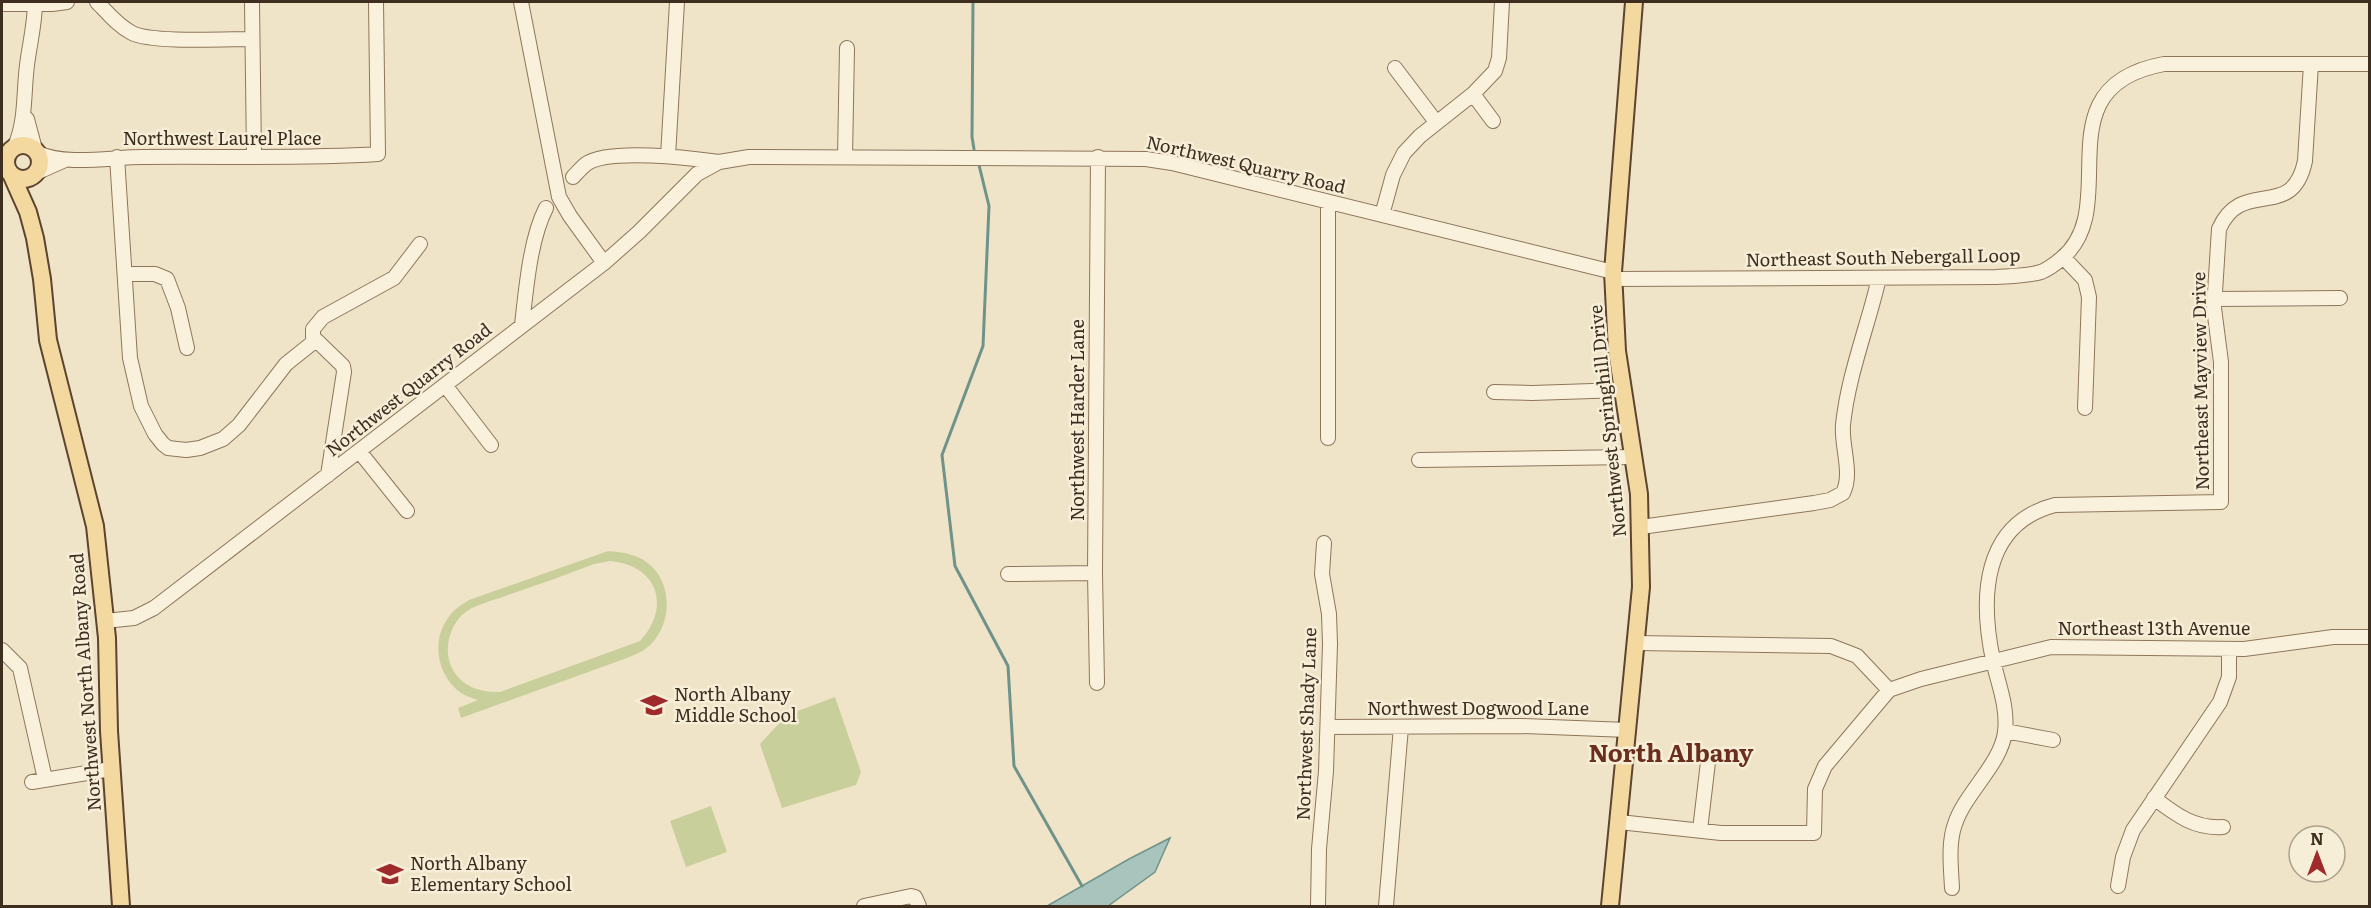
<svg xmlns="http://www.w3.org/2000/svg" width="2371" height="908" viewBox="0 0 2371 908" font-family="Literata,serif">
<rect width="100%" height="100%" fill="#f0e4c8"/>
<path fill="#c9cf9b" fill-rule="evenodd" d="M608 551C619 552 629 553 640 558 675 576 675 628 644 650 640 653 633 655 627 658L461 718 458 708 478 700C472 698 466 696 461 693 437 676 431 641 448 618 453 610 461 605 469 600ZM610 561C657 565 672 606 640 641L500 692C479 692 461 687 451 666 444 649 449 628 462 615 474 604 493 601 508 595 537 585 566 575 594 564Z
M835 697 861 772 856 785 782 808 760 744 787 715Z
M711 806 727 852 686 867 670 821Z"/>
<path fill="#a9c4bc" stroke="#6f938a" stroke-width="1.5" d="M1170 838 1155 872 1108 906H1047L1129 859Z"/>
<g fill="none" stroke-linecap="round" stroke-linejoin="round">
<path stroke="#6f938a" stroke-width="3" d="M973 2 972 137 974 149
M979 165 989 206 983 346 942 455 955 566 1008 666 1014 766 1082 886"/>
<g stroke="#8d765c" stroke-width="16">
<path id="minor" d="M97 2C108 13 117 25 132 33 151 43 226 39 252 39
M252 2 254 156
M521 2 559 197 570 216 604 263
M2 4H52L67 2
M1395 68 1436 122
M1473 94 1493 121
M27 119 35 149
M15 146C27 119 23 87 28 58 31 38 35 21 35 2
M38 153C66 166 112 157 143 157 221 156 300 159 378 154L376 2
M668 156 677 2
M117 157 130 358 141 406 155 434 163 444 168 448 186 450 200 448 223 439 239 425 286 364 316 340
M845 157 847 48
M38 172 65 160
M573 177C577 173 581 168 586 164 608 148 691 158 719 162
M1382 215 1393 175 1404 153 1420 136 1473 94 1495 71 1499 58 1502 2
M2063 257 2085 280 2089 297 2085 408
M126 274H155L167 279 178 308 187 348
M1613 279 1996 277C2010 276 2028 276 2041 272 2048 269 2055 264 2061 259 2126 206 2038 87 2164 64H2370
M2214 299 2340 298
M522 325C526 290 530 239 546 208
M445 385 491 445
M1494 392 1532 393 1623 390
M1328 438V202
M359 451 407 511
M1419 460 1634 457
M328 475 344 372 343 366 313 337V329L323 317 394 278 420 244
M1641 527 1814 503 1830 500 1843 493C1853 473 1841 446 1843 425 1848 375 1868 326 1879 278
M1008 574 1095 573
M105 621 134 618 154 608 604 263 639 232 697 174 719 162 749 157 1146 159 1172 163 1613 272
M1637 643 1831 646 1857 656 1889 690 1921 679 2051 647 2244 649 2333 637H2370
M2 650 20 668 45 779
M1097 683 1095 573 1098 157
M1328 727 1522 726 1628 730
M2005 731 2053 740
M32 782 111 769
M2154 798C2175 814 2194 829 2223 827
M1619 822 1721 833H1814L1815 789 1825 766 1889 690
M1700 830 1708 762
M2118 886 2123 857 2133 830 2220 702 2229 677V649
M1952 888C1951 867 1948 843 1955 824 1965 793 2001 764 2005 732 2008 706 1998 684 1993 660 1980 598 1982 524 2055 505L2221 502V362L2214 308 2219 229C2242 176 2292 223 2305 161L2311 64
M864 906 911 896 915 897 919 906
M1318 906 1319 849 1326 771 1330 644 1329 614 1322 574 1324 543
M1386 906 1401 727"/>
</g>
<g stroke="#5b4430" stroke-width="20">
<path id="major" d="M6 162a17 17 0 1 1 34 0a17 17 0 1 1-34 0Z
M12 176 28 212 35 238 42 279 48 340 95 526 107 638 109 731 121 906
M1610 906 1641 587 1639 494 1617 351 1613 272 1634 2"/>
</g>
<use href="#minor" stroke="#faf1dc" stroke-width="14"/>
<use href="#major" stroke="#f3d9a0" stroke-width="16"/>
</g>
<defs>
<g id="school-bare" transform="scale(2.07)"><path d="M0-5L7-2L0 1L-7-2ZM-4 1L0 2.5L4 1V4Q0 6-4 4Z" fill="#9e2a2b" stroke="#f7eed8" stroke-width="2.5" paint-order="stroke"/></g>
</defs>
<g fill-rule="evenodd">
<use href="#school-bare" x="654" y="705"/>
<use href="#school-bare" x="390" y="874"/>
</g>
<g text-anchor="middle" stroke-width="5" stroke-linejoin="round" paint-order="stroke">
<g font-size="18" fill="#3d2e20" stroke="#f7eed8">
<text x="222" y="145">Northwest Laurel Place</text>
<text transform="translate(1246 165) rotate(13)" y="6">Northwest Quarry Road</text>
<text transform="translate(1883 258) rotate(-1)" y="6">Northeast South Nebergall Loop</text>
<text transform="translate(2201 381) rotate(-91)" y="6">Northeast Mayview Drive</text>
<text transform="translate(409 390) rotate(-38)" y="6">Northwest Quarry Road</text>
<text transform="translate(1078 420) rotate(-90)" y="6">Northwest Harder Lane</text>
<text transform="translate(1608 421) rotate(-96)" y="6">Northwest Springhill Drive</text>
<text x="2154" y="635">Northeast 13th Avenue</text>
<text transform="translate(86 682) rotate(-94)" y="6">Northwest North Albany Road</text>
<text x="1478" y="715">Northwest Dogwood Lane</text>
<text transform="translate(1307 724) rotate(-88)" y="6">Northwest Shady Lane</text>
</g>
<g font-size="18" fill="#3d2e20" stroke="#f7eed8" text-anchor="start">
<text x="674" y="701">North Albany<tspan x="674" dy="21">Middle School</tspan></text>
<text x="410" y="870">North Albany<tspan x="410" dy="21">Elementary School</tspan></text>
</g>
<g font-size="24" font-weight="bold" fill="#6b2e1e" stroke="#f7eed8">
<text x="1671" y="762">North Albany</text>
</g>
</g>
<rect width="2371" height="908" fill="none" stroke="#3d2e20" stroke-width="6"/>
<g transform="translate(2317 854)"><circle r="28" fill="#f7eed8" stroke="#ada18e" stroke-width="1.5"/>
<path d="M0-4.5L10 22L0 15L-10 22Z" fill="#9e2a2b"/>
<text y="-9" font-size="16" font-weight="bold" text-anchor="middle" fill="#3d2e20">N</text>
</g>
</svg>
